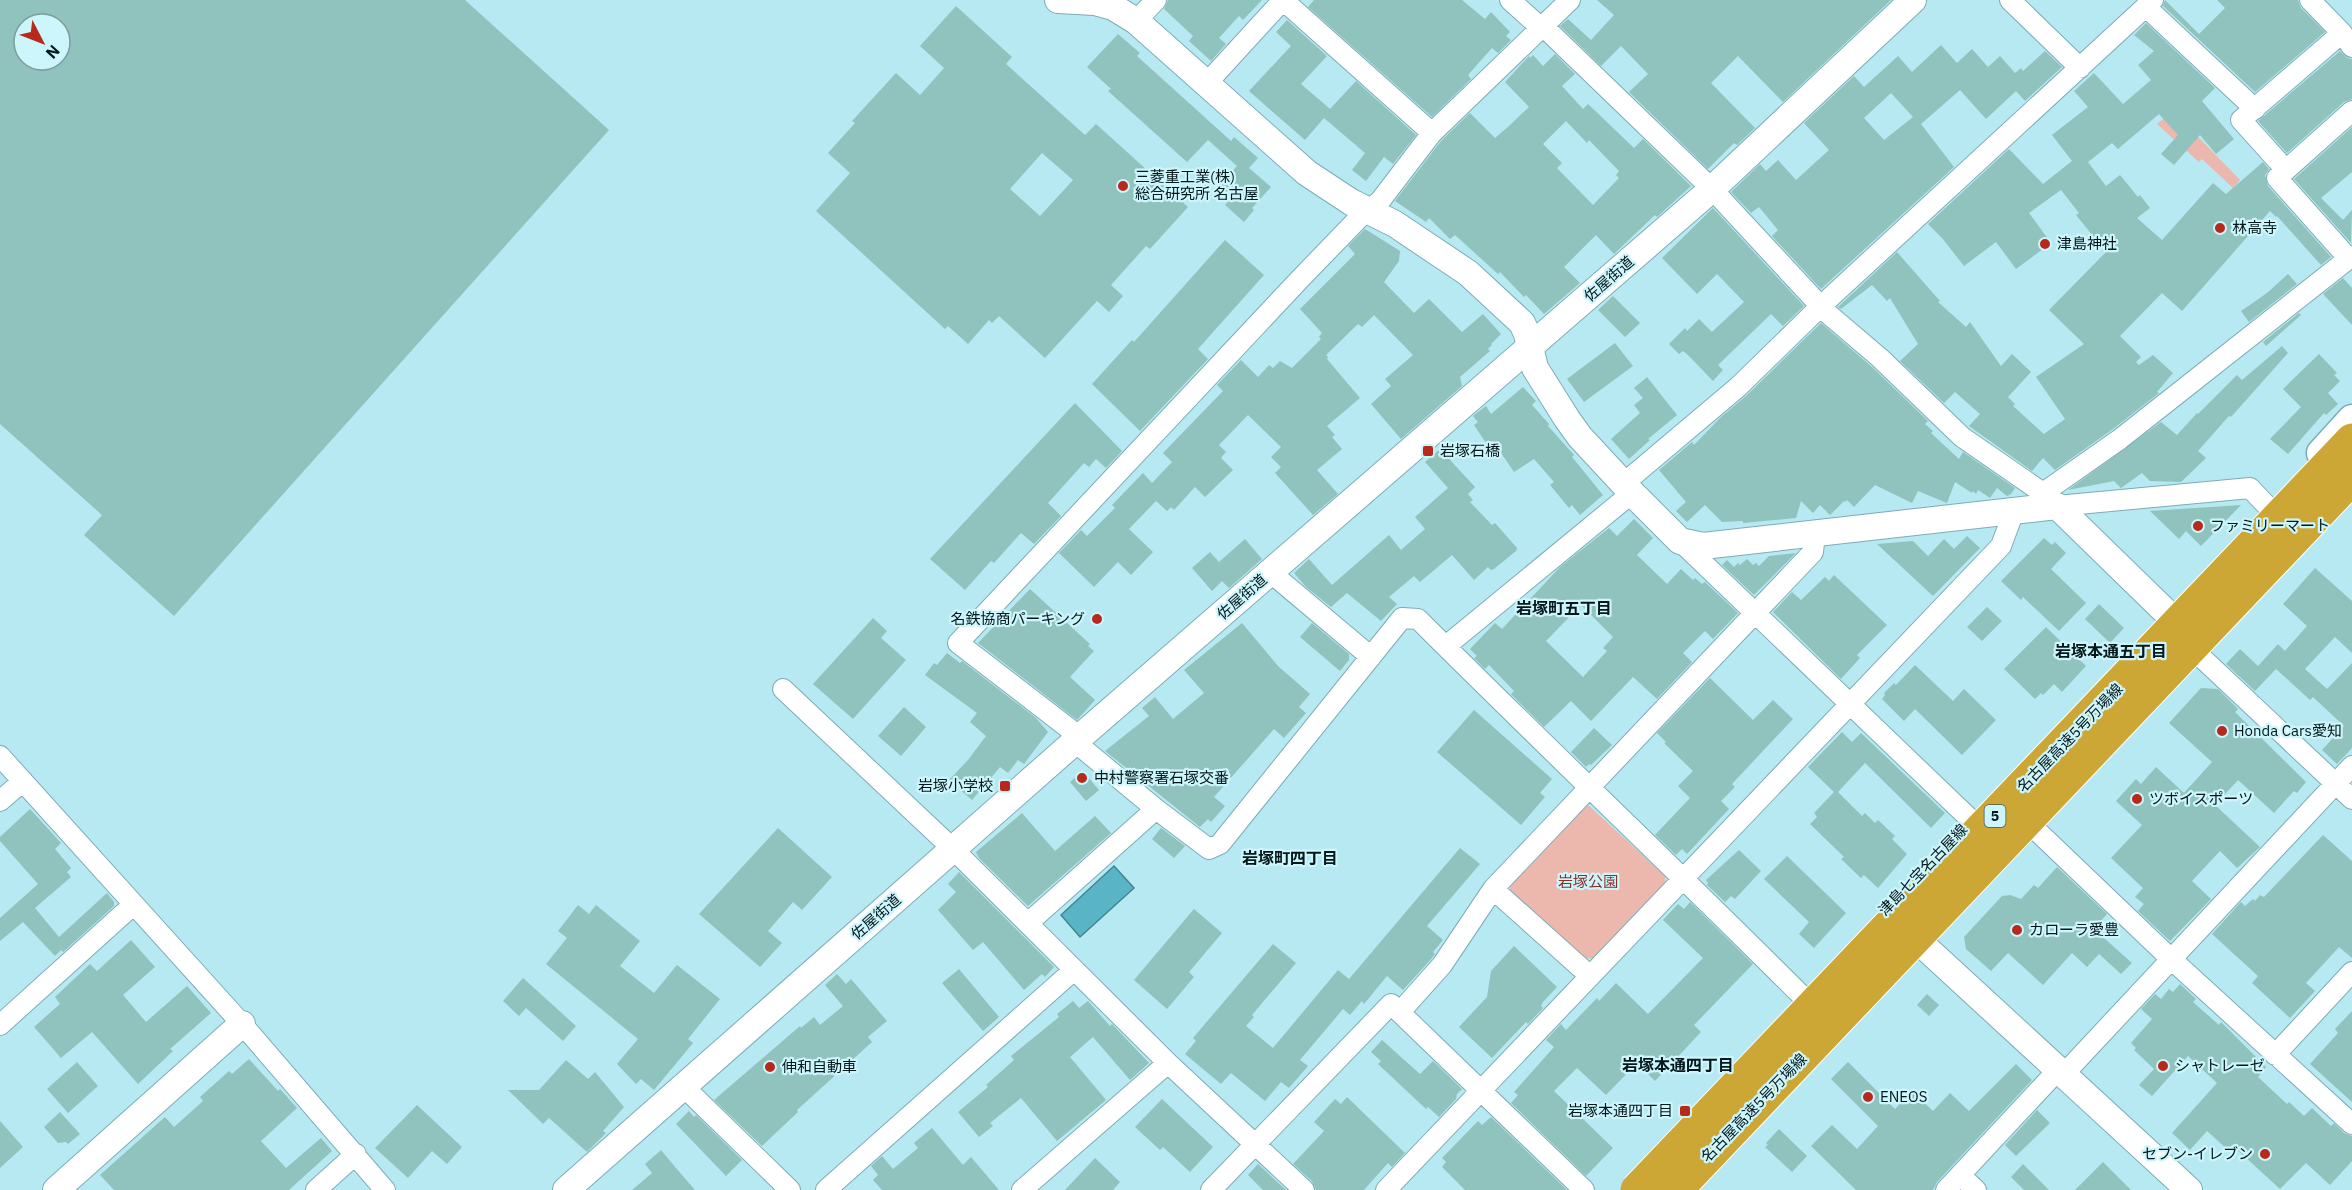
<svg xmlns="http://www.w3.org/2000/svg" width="2352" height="1190" viewBox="0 0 2352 1190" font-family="'IBM Plex Sans','Noto Sans JP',sans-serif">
<rect width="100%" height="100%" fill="#b7e9f2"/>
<path fill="#ecb7ad" d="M2173 111 2240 180 2233 188 2202 159 2199 162 2157 124Z
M1586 803 1665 876V884L1594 958 1581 959 1510 893 1511 880Z"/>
<path fill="#59b5c5" stroke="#408692" stroke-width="1.5" d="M1114 866 1134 888 1080 937 1061 915Z"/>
<path fill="#90c2be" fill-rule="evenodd" d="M0 0H465L609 130 174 616 84 535 102 515 0 424ZM24 24H60V60H24Z
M1168 0H1262L1243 20 1239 16 1219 38 1226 44 1211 61 1189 41 1193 36 1164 9Z
M1314 0H1462L1485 19 1491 12 1510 32 1506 36 1511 40 1498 53 1492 48 1468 75 1471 79 1432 117 1308 7Z
M1597 0H1891L1783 102 1738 56 1711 83 1755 128 1737 145 1734 143 1708 169 1629 92 1648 74 1621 46 1601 66 1560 26 1568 19 1591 40 1614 15Z
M2165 0 2199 34 2225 8 2217 0H2298L2301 8 2325 32 2255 92 2163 6Z
M956 6 1012 57 1006 64 1085 135 1096 124 1188 207 1150 249 1146 246 1111 285 1123 296 1109 312 1097 301 1045 358 999 316 992 323 989 320 968 344 948 326 945 329 816 211 850 173 828 153 855 123 852 121 896 73 920 95 944 68 920 46ZM1042 153 1073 180 1040 216 1010 189Z
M1287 20 1327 56 1301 84 1330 109 1356 81 1416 135 1393 164 1384 157 1366 181 1352 170 1365 153 1324 118 1305 140 1249 91 1291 46 1276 32Z
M2146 23 2215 88 2202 101 2234 139 2216 154 2200 135 2174 165 2161 154 2178 135 2159 114 2118 149 2112 143 2088 162 2106 186 2120 175 2138 197 2140 195 2150 208 2137 218 2162 240 2213 183 2226 194 2263 162 2269 169 2265 175 2268 186 2331 257 2321 265 2277 216 2276 217 2270 211 2182 311 2162 293 2120 336 2141 357 2136 362 2139 365 2153 355 2173 373 2157 392 2159 393 2113 429 2055 470 2043 458 2032 471 1969 426 1980 414 1955 392 1944 403 1900 361 1918 344 1890 298 1887 301 1872 285 1841 309 1838 307 1897 252 1940 301 1938 302 1966 327 1970 322 2001 366 2012 354 2031 372 2008 397 2015 404 2013 406 2044 434 2065 419 2036 377 2084 344 2049 310 2106 252 2076 215 2079 213 2061 190 2029 213 2051 243 2016 269 1996 242 1964 266 1942 238 1928 224 2009 149 2043 184 2072 161 2052 135 2088 107 2074 91 2094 73 2123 104 2151 80 2138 65 2154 51 2134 35Z
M1118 34 1140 53 1137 56 1231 141 1234 137 1258 158 1249 168 1271 187 1252 208 1254 210 1244 222 1225 205 1229 200 1217 189 1237 166 1208 140 1187 162 1108 91 1111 89 1087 67Z
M1941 45 1957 63 1972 49 1988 67 2000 56 2015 73 2021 68 2023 71 2045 51 2062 67 2025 101 2016 91 1986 119 1960 90 1921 124 1954 167 1821 289 1772 236 1778 230 1759 207 1751 213 1731 192 1760 164 1766 171 1778 160 1796 180 1829 150 1804 123 1854 76 1864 87 1898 56 1912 72ZM1891 93 1913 117 1884 140 1864 118Z
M2340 51 2347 58 2352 59V99L2344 102 2287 153 2258 121Z
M1555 54 1575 74 1562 86 1583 109 1588 104 1634 148 1643 139 1691 186 1657 217 1655 215 1614 254 1596 235 1564 267 1580 283 1544 314 1526 295 1524 297 1500 272 1498 274 1455 235 1450 239 1429 218 1426 222 1395 201 1441 141 1470 113 1495 138 1509 126 1529 107 1505 82 1529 56 1530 58 1533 55 1543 66ZM1566 121 1587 143 1589 140 1619 171 1616 175 1619 178 1593 205 1557 168 1562 163 1543 144Z
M2352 127V172L2321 198 2343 220 2352 210 2351 243 2294 179Z
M1713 208 1804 306 1783 326 1771 314 1718 365 1723 370 1713 381 1688 355 1683 351 1679 354 1669 344 1685 328 1687 331 1699 319 1712 332 1744 302 1717 274 1697 294 1662 258Z
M1365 229 1400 251 1399 261 1384 282 1414 313 1429 299 1462 332 1483 314 1501 334 1491 344 1492 345 1488 349 1490 351 1460 377 1462 386 1401 439 1371 404 1391 386 1385 379 1413 355 1374 315 1362 327 1358 324 1326 355 1328 357 1327 359 1360 398 1327 426 1335 435 1332 437 1342 449 1317 470 1338 494 1313 515 1275 473 1281 467 1271 457 1281 447 1248 415 1219 445 1226 452 1221 458 1233 470 1205 497 1195 487 1174 510 1171 507 1167 511 1156 501 1129 529 1153 552 1131 575 1118 562 1094 587 1059 553 1081 530 1087 536 1115 508 1112 505 1143 473 1152 483 1172 462 1163 453 1223 391 1217 385 1241 360 1258 377 1269 365 1273 368 1280 361 1292 368 1321 339 1319 337 1322 333 1300 309 1355 254 1348 246Z
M1225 240 1264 275 1198 349 1208 359 1140 431 1092 384 1132 340 1134 342Z
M2288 274 2297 284 2249 322 2241 311 2267 293Z
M2343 278 2352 288V325L2323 294Z
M1613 296 1640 323 1625 337 1598 310Z
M2299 313 2301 315 2266 346 2263 342Z
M1821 323 1872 367 1928 421 1925 424 1933 431 1931 433 1959 459 1963 452 2015 488 2011 494 2007 496 1997 488 1990 498 1978 490 1976 494 1973 491 1972 493 1955 482 1947 503 1918 491 1912 503 1875 485 1854 507 1847 500 1845 502 1844 501 1830 515 1820 505 1813 513 1801 501 1796 518 1743 523V521L1722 522 1705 505 1687 522 1676 511 1686 502 1659 470 1692 442 1694 445 1721 417 1746 396Z
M1615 343 1633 366 1584 402 1567 379Z
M2282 346 2288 353 2231 417 2229 416 2198 451 2206 458 2181 482 2150 481 2142 473 2121 488 2114 481 2068 490 2161 422 2177 435 2197 413 2198 414 2237 375 2242 380Z
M2319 354 2337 373 2334 375 2340 381 2328 393 2338 404 2326 415 2324 413 2288 454 2270 439 2301 407 2283 389Z
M1647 377 1677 415 1648 439 1650 440 1629 459 1611 439 1640 413 1634 405 1643 398 1634 388Z
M1523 387 1536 401 1532 405 1549 424 1548 426 1574 455 1572 457 1603 495 1580 515 1572 505 1569 508 1550 485 1554 482 1534 459 1514 472 1493 441 1486 443 1474 425 1478 422 1473 416 1478 412 1486 406 1491 414Z
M1075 403 1122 451 1106 468 1096 459 1089 467 1084 463 1048 503 1061 516 1034 544 1021 533 994 563 991 561 965 590 930 559Z
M1440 449 1475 487 1468 494 1473 500 1470 502 1492 525 1495 523 1517 548 1516 551 1494 569 1491 570 1488 567 1474 580 1452 555 1420 582 1414 576 1389 597 1397 604 1381 621 1347 593 1331 607 1306 587 1294 573 1309 559 1332 585 1389 535 1401 550 1425 529 1415 517 1448 488 1425 462Z
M2241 505 2201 546 2186 531 2179 539 2150 511Z
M1634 519 1653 538 1637 555 1667 584 1681 569 1693 580 1695 578 1702 584 1705 582 1738 613 1713 639 1705 631 1683 653 1692 662 1657 699 1633 677 1591 721 1571 701 1544 727 1511 694 1514 691 1489 665 1485 669 1474 658 1477 656 1470 649 1495 623 1502 629 1560 567 1609 528 1617 536ZM1581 605 1613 637 1603 648 1607 651 1583 677 1546 641Z
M1967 536 1980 548 1933 596 1877 544 1913 541 1928 556 1944 539 1954 549Z
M2044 538 2052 545 2055 542 2066 553 2051 569 2086 603 2059 631 2023 597 2021 600 2001 581Z
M1245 539 1262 559 1229 588 1222 581 1212 591 1192 568 1210 552 1219 562Z
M1796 553 1754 595 1722 565 1727 560 1734 567 1738 563 1740 565 1747 559 1753 565 1756 563 1759 566 1769 556Z
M2315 568 2352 601V653L2335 637 2305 669 2327 689 2352 663V748L2337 764 2322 750 2344 726 2313 697 2310 700 2276 669 2255 691 2226 664 2240 649 2258 666 2278 644 2285 651 2307 626 2283 604Z
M1834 575 1887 625 1857 655 1860 658 1841 679 1773 612 1792 592 1801 600 1825 577 1829 581Z
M1030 589 1090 644 1088 646 1094 651 1070 677 1095 700 1077 720 978 643Z
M2099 604 2124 628 2110 643 2085 619Z
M1987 607 2002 621 1982 641 1967 627Z
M873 618 887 631 881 638 906 660 853 719 813 684Z
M1242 623 1278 666 1310 694 1299 707 1306 713 1284 738 1274 729 1214 797 1225 806 1211 822 1208 819 1200 827 1105 751 1149 716 1142 708 1155 697 1173 719 1204 693 1184 670Z
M1312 623 1349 654V660L1340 671 1300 637Z
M2046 627 2086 666 2062 692 2054 684 2043 695 2041 693 2035 699 2004 669Z
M947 653 960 663 962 661 1036 718 1048 732 1024 764 1018 760 1008 773 1000 767 972 800 949 780 968 760 986 736 970 722 977 713 925 675 934 663 937 665Z
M1915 665 1953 701 1964 689 1996 720 1962 755 1915 709 1904 721 1882 699 1885 695 1884 693 1894 683 1896 685Z
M1710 678 1753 720 1773 700 1793 719 1732 784 1735 787 1721 801 1729 809 1687 854 1682 849 1676 855 1655 835 1690 798 1678 786 1693 771 1664 743 1666 742 1657 733Z
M2201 688 2218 689 2238 709 2235 712 2306 782 2297 793 2294 791 2274 813 2238 780 2215 805 2260 847 2237 868 2220 851 2192 881 2211 899 2170 941 2138 911 2144 904 2135 897 2143 888 2111 858 2142 825 2116 801 2136 779 2141 784 2156 767 2184 793 2212 762 2169 723Z
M904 707 926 727 901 756 878 736Z
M1474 710 1552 779 1540 793 1545 797 1521 825 1437 752Z
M1594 728 1612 745 1591 765 1589 764 1586 767 1571 752Z
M1842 732 1852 742 1861 733 1945 813 1931 828 1865 763 1838 792 1862 816 1865 813 1875 823 1878 820 1895 836 1892 839 1907 854 1878 888 1864 875 1861 878 1841 859 1844 857 1810 824 1817 817 1814 813 1834 792 1808 767Z
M1083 771 1099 790 1086 801 1070 782Z
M30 809 61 843 55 849 71 868 67 872 71 877 35 908 59 937 107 893 114 902V906L63 952 61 950 55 956 23 922 0 941V918L38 884 0 841V837Z
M1022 813 1055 851 1095 816 1111 833 1028 906 979 858 976 852Z
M778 828 832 877 802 910 793 902 768 931 782 943 760 967 699 914Z
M1161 828 1185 846 1174 858 1152 839Z
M2323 835 2352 861V958L2339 947 2306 983 2315 991 2290 1018 2252 983 2258 976 2212 934 2241 902 2245 906 2253 899 2255 901 2260 895 2264 897Z
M1460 848 1480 864 1427 926 1443 940 1433 952 1435 954 1432 958 1403 990 1387 976 1364 1004 1362 1001 1350 1015 1343 1009 1300 1060 1308 1066 1289 1088 1281 1082 1265 1101 1231 1073 1221 1084 1185 1054 1196 1041 1193 1038 1273 944 1296 963 1252 1015 1254 1017 1246 1026 1273 1048 1338 970 1349 979Z
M1739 850 1761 871 1735 899 1731 896 1725 902 1707 885 1708 883 1706 880Z
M1787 856 1846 913 1814 948 1799 934 1809 922 1764 879Z
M2057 867 2107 914 2094 929 2132 963 2121 974 2099 954 2087 967 2072 953 2043 985 2008 953 1991 971 1966 949 1964 937 2002 896 2010 895 2021 899 2034 885 2038 888Z
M959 872 1054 967 1045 977 1042 974 1024 990 983 942 973 950 938 910 956 892 948 884Z
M1690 902 1753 964 1694 1025 1701 1032 1655 1081 1637 1063 1606 1095 1577 1068 1554 1091 1613 1148 1586 1176 1511 1103 1518 1095 1514 1092 1554 1047 1546 1040 1561 1024 1566 1030 1597 998 1599 1001 1616 983 1648 1014 1703 958 1663 920 1678 904 1684 909Z
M578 905 589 914 596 905 640 941 620 966 654 993 677 965 720 999 688 1039 693 1043 654 1090 641 1079 636 1084 617 1064 638 1039 546 964 567 938 558 931Z
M1194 909 1222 933 1189 972 1194 977 1167 1009 1134 980Z
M131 940 155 967 123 995 146 1022 187 986 211 1013 170 1049 173 1051 138 1084 92 1032 61 1058 34 1027 60 1004 55 997 90 964 97 971Z
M1514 946 1557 987 1543 1002 1541 1006 1543 1008 1528 1024 1526 1022 1492 1058 1459 1027 1487 997 1491 971Z
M959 969 999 1017 983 1031 942 983Z
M837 974 846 984 851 979 887 1021 868 1037 872 1042 797 1110 798 1112 762 1146 714 1100 800 1026 801 1028 814 1017 820 1025 843 1006 825 985Z
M523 978 576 1026 563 1041 526 1008 519 1016 503 1001Z
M2180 984 2196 999 2193 1002 2219 1025 2221 1022 2266 1067 2258 1077 2287 1104 2289 1102 2304 1116 2312 1108 2331 1126 2334 1123 2344 1133 2352 1136V1161L2330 1185 2306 1163 2280 1189 2232 1145 2228 1150 2207 1131 2190 1150 2172 1133 2217 1083 2188 1056 2152 1096 2139 1085 2154 1069 2134 1050 2136 1048 2131 1043 2152 1019 2141 1009 2155 994 2161 999 2169 989 2173 992Z
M1927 994 1939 1005 1929 1016 1917 1005Z
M1073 1001 1079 1008 1088 1001 1110 1026 1112 1024 1149 1063 1130 1080 1093 1037 1070 1057 1106 1100 1057 1141 1021 1098 990 1123 993 1126 979 1137 958 1112 988 1087 986 1085 1014 1060 1011 1056 1059 1017 1057 1014Z
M2352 1011V1102L2310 1064 2338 1033 2335 1029Z
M1382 1040 1420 1074 1433 1061 1462 1089 1457 1094 1456 1099 1439 1117 1428 1107 1426 1109 1378 1064 1381 1061 1371 1052Z
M249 1059 278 1091 280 1089 297 1108 261 1141 286 1168 321 1138 332 1151 289 1190H114L100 1175 165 1117 174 1127 203 1101 200 1097 229 1071 232 1074Z
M566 1060 588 1079 595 1072 624 1107 603 1131 606 1133 587 1152 549 1118 543 1124 508 1090H539Z
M77 1062 98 1086 68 1113 47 1089Z
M1848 1062 1895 1109 1912 1091 1933 1111 1950 1093 1969 1111 2016 1064 2032 1080 1937 1182 1933 1190H1856L1811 1146 1832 1125 1857 1149 1878 1126 1831 1079Z
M1347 1097 1405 1153 1392 1167 1388 1163 1364 1190H1316L1312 1181 1293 1164 1324 1131 1314 1122 1335 1099 1341 1104Z
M1162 1099 1213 1147 1190 1172 1163 1147 1160 1150 1135 1127Z
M417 1105 462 1147 447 1164 432 1151 408 1178 375 1148Z
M2037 1110 2050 1123 2016 1156 2005 1145Z
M689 1111 694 1117 696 1115 742 1160 726 1176 676 1124Z
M60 1112 80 1134 68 1144 66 1142 58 1143 44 1127Z
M1491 1117 1567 1190H1465L1442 1167 1446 1162 1442 1158 1478 1121 1482 1125Z
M0 1121 23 1147 0 1168Z
M932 1128 963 1165 971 1157 999 1190H882L873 1180 878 1175 871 1166 882 1156 893 1169 918 1148 914 1143Z
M1779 1129 1807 1156 1792 1172 1765 1147 1768 1145 1766 1143Z
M661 1150 676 1168 695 1190H632L652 1173 645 1164Z
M1095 1158 1120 1182 1113 1190H1065Z
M2103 1162 2131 1190H2075Z
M1258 1164 1286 1190H1263L1248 1175Z
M2023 1164 2049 1190H2024L2011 1177Z"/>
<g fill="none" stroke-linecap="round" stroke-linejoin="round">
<g stroke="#7cadb6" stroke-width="22">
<path id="minor" d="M1510 0 1541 28
M2010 0 2080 68
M2310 0 2342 33 2352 47
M2146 7 2255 109
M1136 21 1156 0
M1544 27 1712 189 1826 312 1880 358 1962 437 2043 493 2057 506 2250 488 2269 508
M1207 83 1283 0 1432 133
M2286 170 2241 120 2342 33
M2349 259 2277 178 2352 111
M1623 484 1738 387 1822 305 2153 0
M2043 493 2120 439 2352 256
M1680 541 1971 820
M1270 572 1371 657
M1446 646 1632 493
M2201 657 2352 799
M783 689 953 849 1168 1063 1304 1190
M1080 737 958 643 1300 279 1358 219 1380 201 1432 133 1570 0
M1075 742 1156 809 1209 849 1220 844 1402 618 1418 619C1545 746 1675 869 1802 996
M0 756 242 1024 385 1190
M0 801 23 781
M2036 830 2170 958 2352 1124
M1493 889 1590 976
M1028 923 1156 809
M1400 1012 1442 965 1493 889 1813 552 1815 534
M0 1025 133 905
M2275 1055 2352 972
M2063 1075 2352 766
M684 1087 790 1190
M1960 1175 1976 1190
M316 1190 356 1154
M826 1190 1074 970
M1022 1190 1168 1063
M1211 1190 1391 1004 1584 1190
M1386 1190 2001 546 2014 511
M1946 1190 2058 1070"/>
</g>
<g stroke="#7cadb6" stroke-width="28">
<path id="tertiary" d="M1058 0 1095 2 1113 7 1136 21 1307 173 1351 202 1395 224 1468 273 1522 323 1527 334 1535 368 1567 419 1580 437 1632 493 1680 541 1703 546 2057 506 2169 615 2186 637
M1902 926 2189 1190
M56 1190 242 1024
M566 1190 1080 737 1712 189 1913 0"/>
</g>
<g stroke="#7cadb6" stroke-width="31">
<path id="secondary" d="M2321 453 2352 419"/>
</g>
<use href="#minor" stroke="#fff" stroke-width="20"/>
<use href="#tertiary" stroke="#fff" stroke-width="26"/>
<use href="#secondary" stroke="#fff" stroke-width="28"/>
<g stroke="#fff" stroke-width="35" stroke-linecap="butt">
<path id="motorway-bridge" d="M1637 1190 2352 440
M1676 1190 2352 478"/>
</g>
<use href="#motorway-bridge" stroke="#cca736" stroke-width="33"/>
</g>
<g fill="#b6291b" stroke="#ccf5fc" stroke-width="2">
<circle cx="1123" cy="186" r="6"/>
<circle cx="2220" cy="228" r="6"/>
<circle cx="2045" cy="244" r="6"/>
<rect x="1422" y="445" width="12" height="12" rx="3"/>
<circle cx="2198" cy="526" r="6"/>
<circle cx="1097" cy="619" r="6"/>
<circle cx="2222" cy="731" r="6"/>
<circle cx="1082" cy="778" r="6"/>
<rect x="999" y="780" width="12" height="12" rx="3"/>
<circle cx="2137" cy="799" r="6"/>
<circle cx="2017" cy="930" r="6"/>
<circle cx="2163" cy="1066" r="6"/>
<circle cx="770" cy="1067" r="6"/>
<circle cx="1868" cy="1097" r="6"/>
<rect x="1679" y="1105" width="12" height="12" rx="3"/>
<circle cx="2265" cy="1154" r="6"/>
</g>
<g text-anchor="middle" stroke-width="4.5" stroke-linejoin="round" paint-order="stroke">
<rect fill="#ccf5fc" stroke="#405a5e" stroke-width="1.5" x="1984.5" y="805" width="21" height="22" rx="4.5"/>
<g font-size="14" font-weight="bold" fill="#04171a">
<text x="1995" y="821">5</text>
</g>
<g font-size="15" fill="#04171a" stroke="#ccf5fc" text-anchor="start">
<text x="1135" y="182">三菱重工業(株)<tspan x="1135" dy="17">総合研究所 名古屋</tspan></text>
<text x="2232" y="233">林高寺</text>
<text x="2057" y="249">津島神社</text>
<text x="1440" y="456">岩塚石橋</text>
<text x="2210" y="531">ファミリーマート</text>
<text x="1085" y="624" text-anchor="end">名鉄協商パーキング</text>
<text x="2234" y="736">Honda Cars愛知</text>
<text x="1094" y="783">中村警察署石塚交番</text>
<text x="993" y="791" text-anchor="end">岩塚小学校</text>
<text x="2149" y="804">ツボイスポーツ</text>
<text x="2029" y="935">カローラ愛豊</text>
<text x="2175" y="1071">シャトレーゼ</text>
<text x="782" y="1072">伸和自動車</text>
<text x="1880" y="1102">ENEOS</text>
<text x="1673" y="1116" text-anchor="end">岩塚本通四丁目</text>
<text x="2253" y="1159" text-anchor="end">セブン-イレブン</text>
</g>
<g font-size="15" fill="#04171a" stroke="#ccf5fc">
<text transform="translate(1609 279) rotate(-41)" y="5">佐屋街道</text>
<text transform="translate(1242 597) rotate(-41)" y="5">佐屋街道</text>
<text transform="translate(2070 738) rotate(-46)" y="5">名古屋高速5号万場線</text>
<text transform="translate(1923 870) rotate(-46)" y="5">津島七宝名古屋線</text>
<text transform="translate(876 917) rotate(-41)" y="5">佐屋街道</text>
<text transform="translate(1754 1108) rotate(-46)" y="5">名古屋高速5号万場線</text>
</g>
<g font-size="15" fill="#883227" stroke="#ccf5fc">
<text x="1588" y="887">岩塚公園</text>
</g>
<g font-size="16" font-weight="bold" fill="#04171a" stroke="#ccf5fc">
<text x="1564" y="614">岩塚町五丁目</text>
<text x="2111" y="657">岩塚本通五丁目</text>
<text x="1290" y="864">岩塚町四丁目</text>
<text x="1678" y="1071">岩塚本通四丁目</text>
</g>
</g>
<g transform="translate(42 42) rotate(132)"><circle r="28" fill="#ccf5fc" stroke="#7c9ca2" stroke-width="1.5"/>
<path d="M0-4.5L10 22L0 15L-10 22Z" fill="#b6291b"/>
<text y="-9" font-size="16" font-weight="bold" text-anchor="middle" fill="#04171a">N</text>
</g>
</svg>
